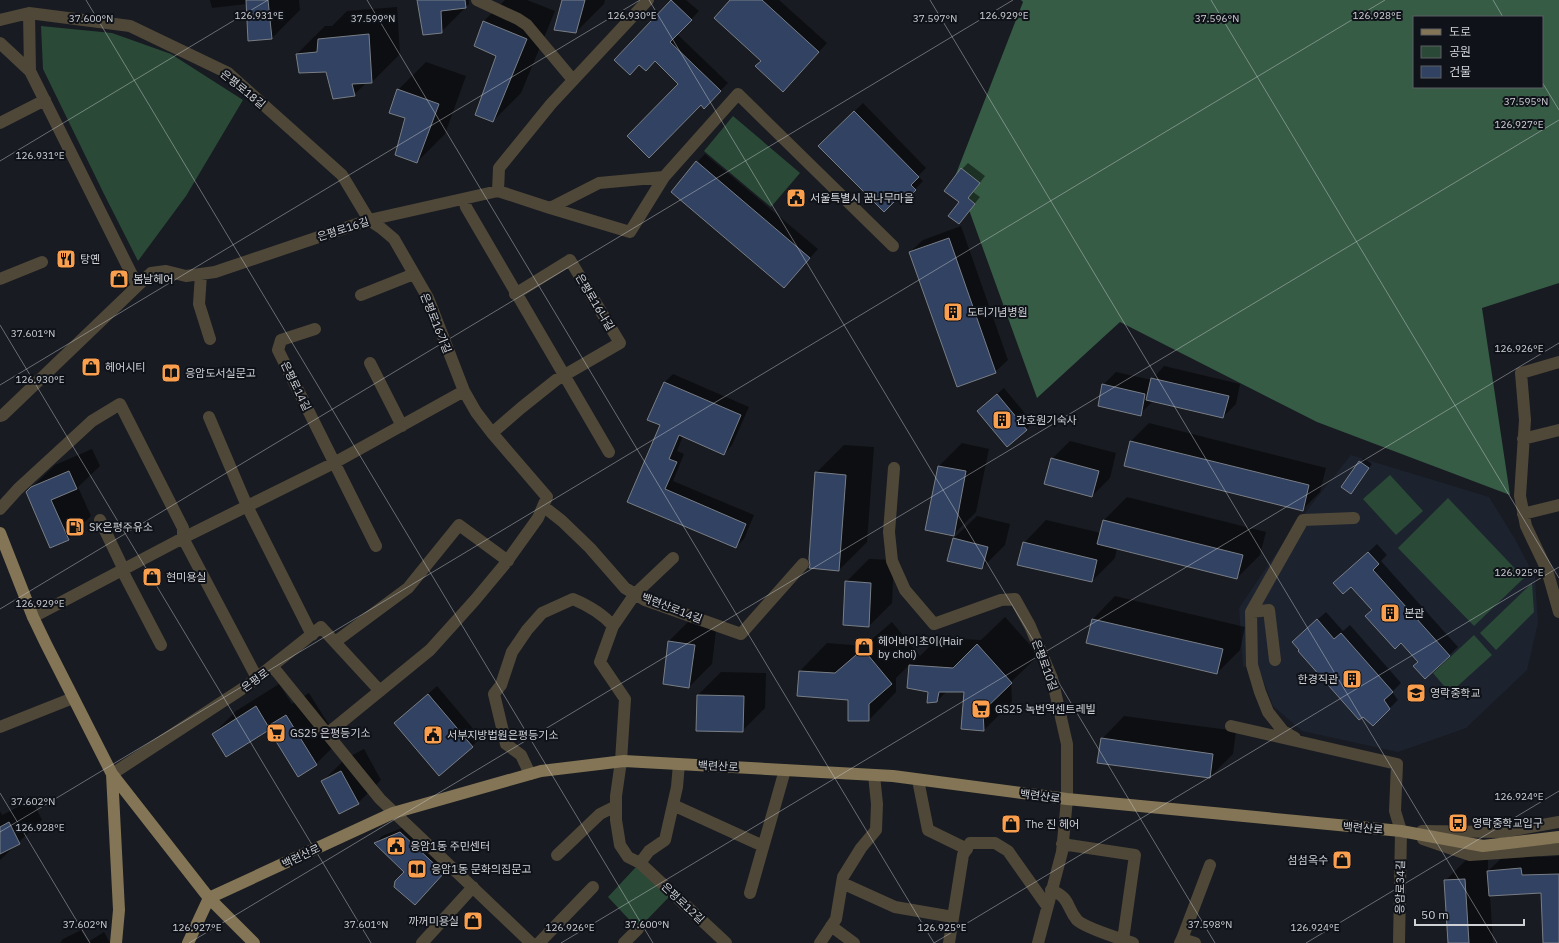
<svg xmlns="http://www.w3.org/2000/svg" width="1559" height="943" viewBox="0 0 1559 943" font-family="'IBM Plex Sans','Noto Sans KR',sans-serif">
<rect width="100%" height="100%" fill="#181b21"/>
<path fill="#1c222e" d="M1351 455 1489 497 1515 539 1535 577 1538 623 1527 670 1466 728 1398 752 1302 731 1273 706 1257 664 1243 667 1239 608 1296 524Z"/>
<path fill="#2a4a37" d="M41 26 112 33 171 54 243 100 186 196 138 261 104 194 43 69Z
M733 116 800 173 771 207 704 151Z
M1390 475 1423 511 1396 535 1363 499Z
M1448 498 1524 578 1474 626 1398 548Z
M1532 583 1534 612 1496 650 1480 633Z
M1474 635 1492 655 1450 693 1433 673Z
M636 867 670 896 638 929 608 897Z"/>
<path fill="#365c45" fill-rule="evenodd" d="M1021 0H1559V283L1482 308 1510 495 1317 422 1120 322 1037 398 956 174 1023 2ZM1414 17H1542V87H1414Z"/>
<path fill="#0007" d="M210 0H299L300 10 272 38 249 40 247 4 212 8Z
M418 0H469V4L441 32Z
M505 0H527L555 11 521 93 493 121 497 56 484 21Z
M563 0H605L604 4 576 32Z
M673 0H686L699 11 677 34 728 83 704 107 655 60 639 64 616 60Z
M731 0H779L827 43 792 82Z
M397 7 400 54 372 82H367L354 95 327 71 297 54 325 26H332L347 11Z
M426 62 466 76 445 134 417 162 398 90Z
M863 103 926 168 918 176 923 181 905 200 900 195 820 146Z
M705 154 818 249 784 287 697 162Z
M968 163 985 176 973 192 980 197 959 223 962 169Z
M961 226 1008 360 995 372 910 252 923 240Z
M1164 366 1240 384 1236 404 1223 417 1153 401 1140 414 1103 385 1116 372 1152 380Z
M673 374 749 407 732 445 724 454 683 436 677 451 684 454 673 481 754 515 744 539 736 547 628 501 661 424 649 419 665 382Z
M1004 388 1033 423 1007 445 978 411Z
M1149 423 1326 468 1320 492 1302 510 1125 465 1131 441Z
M1070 441 1116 453 1110 478 1092 496 1052 459Z
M962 443 989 449 976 512 953 535 939 466Z
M844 445 874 447 867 542 839 570 816 473Z
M92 449 100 466 78 487 91 516 68 539 27 492 55 465Z
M1364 458 1372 464 1351 492 1360 462Z
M1127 497 1266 532 1260 555 1237 578 1117 548 1115 558 1092 581 1024 543 1046 520 1101 533 1104 520Z
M977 516 1010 524 1005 545 982 568 954 538Z
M1377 544 1387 555 1381 561 1458 647 1425 678 1419 661 1343 575Z
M869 559 894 560 892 603 869 626 846 582Z
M1115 596 1245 627 1240 650 1217 673 1093 619Z
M1326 612 1343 631 1350 625 1401 683 1392 692 1398 700 1373 725 1301 634Z
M1005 617 1039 655 1011 682 1012 702 984 730 962 729 965 691H947L937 701 929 691 908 687 910 664 896 678V692L869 720 849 699 800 671 827 643 864 646 892 622 920 656 938 638 981 640Z
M692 618 717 622 712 664 689 687 669 641Z
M721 672 766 673 765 708 742 731 698 695Z
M279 684 292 704 309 693 339 741 316 764 270 729 213 734 236 711Z
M437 686 481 738 472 746 395 723Z
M1124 716 1236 731 1233 754 1210 777 1102 739Z
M364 749 381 780 358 803 339 813 322 782 345 759Z
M32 800 42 820 0 860V811L2 815Z
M407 826 450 866 421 898 405 872 376 843 382 836Z
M1539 850 1540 857 1559 856V943H1544L1542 892 1490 895 1493 943H1449L1445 881 1468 858 1488 857V871L1507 853Z
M81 930 88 942 104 932 110 943H60L63 939Z"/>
<path fill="#314262" stroke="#797e86" d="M246 0H268L272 39 248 41Z
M417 0H465L466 8 441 11 442 33 423 35Z
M562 0H585L576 33 554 30Z
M671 0 692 20 670 42 721 91 704 109 701 105 649 158 627 136 678 84 655 61 646 71 639 65 630 75 614 60Z
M730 0H762L819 52 783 92 755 66 761 61 714 18Z
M483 21 527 39 493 122 475 115 496 56 474 46Z
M369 34 372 83 352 84 355 96 333 99 326 72 299 73 296 54 317 52 318 39Z
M397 89 439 104 417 163 395 155 405 118 389 113Z
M854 111 919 177 911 185 916 190 905 201 900 196 884 212 818 146Z
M696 161 810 258 784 288 671 192Z
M961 168 980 183 968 198 975 204 959 224 948 216 959 202 944 191Z
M949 238 996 373 957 387 909 252Z
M1151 378 1229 396 1223 418 1146 400Z
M664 382 741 415 724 455 679 435 669 459 677 462 665 489 746 524 736 548 627 502 660 425 647 420Z
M1102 384 1145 394 1141 416 1098 406Z
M997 394 1027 430 1007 447 977 411Z
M1130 441 1309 485 1303 511 1124 466Z
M1051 458 1099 471 1092 497 1044 484Z
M1359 461 1369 468 1351 494 1341 487Z
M938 466 966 471 954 536 925 530Z
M69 471 77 489 51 500 69 540 50 548 26 492 31 487Z
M815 472 846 475 839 571 809 568 810 565 809 559Z
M1103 520 1243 555 1237 579 1097 544Z
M953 538 988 547 982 569 947 561Z
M1023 542 1097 560 1092 582 1017 565Z
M1368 552 1379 564 1373 570 1450 656 1425 679 1413 666 1418 662 1401 643 1395 649 1365 616 1372 610 1351 587 1343 594 1333 583Z
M845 581 871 583 869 627 843 625Z
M1092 619 1223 649 1217 674 1086 643Z
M1317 619 1334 639 1341 633 1393 692 1384 700 1390 709 1373 726 1363 717 1359 720 1298 651 1299 650 1292 642Z
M668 641 695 645 689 688 663 684Z
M977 644 1012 683 983 711 984 731 961 729 964 692H939L937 702 927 703 928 692 907 688 909 665 953 668Z
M863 649 892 684 869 704V721H848V700L797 696 799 671 835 673Z
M428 694 473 747 439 776 394 723Z
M697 695 744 696 743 732 696 731Z
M256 706 268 726 286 715 317 765 298 777 269 730 226 757 212 734Z
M1101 738 1213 754 1210 778 1097 763Z
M341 771 359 804 339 814 321 781Z
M9 822 20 844 0 854V827Z
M400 832 444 873 415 905 394 887 395 881 404 872 374 843Z
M1521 868 1522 875 1559 874V943H1543L1541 893 1489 896 1487 871Z
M1465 879 1469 943H1448L1444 880Z"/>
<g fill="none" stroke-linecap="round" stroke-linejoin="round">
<path stroke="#4f4839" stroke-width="12" d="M477 0 518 19 527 25 573 80
M29 13 30 71 137 285
M0 20 29 13 130 26 228 73 342 175 369 220 381 228 394 239 428 298 464 391 476 412 492 433 547 497 538 518 505 564 475 600 430 650 327 734
M0 43 30 71
M0 123 45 100
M498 191 550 208 599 183 664 177 738 94 893 246
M464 199 466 207 609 452
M550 208 630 232 664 177
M201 274 199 304 210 339
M0 279 42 262
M361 295 414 274
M315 329 281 340 278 350 376 546
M1559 362 1521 373 1525 420 1520 496 1526 526 1547 570 1559 612
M370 363 402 426
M0 416 3 415 151 273 166 271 186 276 215 272 369 220 498 191 499 168 551 104 648 0
M209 417 247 506 312 635
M492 433 521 408 556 380 620 343 570 260 515 294
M1523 439 1559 430
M894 468 889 532 892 561 905 590 934 624 1001 600 1015 599 1030 626 1052 678 1067 744V799L1062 852 1038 943
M543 506 562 521 590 548 625 588 645 600 741 634 803 564
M0 509 18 489 92 421 120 404 183 528V538L257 678
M1523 514 1559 505
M100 520 123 568 125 576 161 645
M673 558 635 594 613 626 600 662 625 699 621 761 616 796V820L620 845 628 857 640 863 726 943
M1251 612 1269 610 1275 660
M33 617 183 538 334 463 464 391
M335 642 408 588 459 525 508 561
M273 667 380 799 531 943
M1231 726 1397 764 1395 811 1401 831 1399 943
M0 727 73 698
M1295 738 1283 731 1268 712 1260 692 1252 665 1251 612 1303 520 1354 518
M112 774 248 685 321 627 380 691
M530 774 521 755 506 744 494 694 501 685 512 652 527 630 542 613 573 599C587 605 603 614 613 626
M918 780 928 830 967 849
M673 805 763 846
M1422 831 1502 832 1559 822
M1423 839 1470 855 1559 849
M1062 844 1135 855 1123 940
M557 855 600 814 616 806
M640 863 649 851 665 840 677 787 679 764
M842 883 895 907 953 917
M1051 890C1071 898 1066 907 1077 920 1085 928 1121 939 1133 943
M750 893 785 770
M831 926 854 943
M1182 939 1195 943
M422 943 473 887
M539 943 593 887
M624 943 638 929
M820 943 836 919 843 877 861 848 876 830 877 804 874 775
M949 943 963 855 970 843H995L1008 851 1047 906
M1180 943 1182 939 1210 865"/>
<path stroke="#837555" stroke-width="12" d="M0 533 33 617 46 644 112 774 209 898 254 943
M112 774 119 910 116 943
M209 898 393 813 541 771 624 761 893 776 1067 799 1401 831 1483 846 1559 837
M188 943 209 898"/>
</g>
<path fill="none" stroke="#cfd1d5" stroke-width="1" stroke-opacity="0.45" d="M86 0 653 943M367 0 934 943M649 0 1215 943M930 0 1497 943M1211 0 1559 578M1493 0 1503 17M1542 82 1559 110M0 161 268 0M0 325 371 943M0 385 640 0M0 609 1013 0M0 793 90 943M0 832 1385 0M189 943 1559 120M561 943 1559 343M934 943 1559 567M1306 943 1559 791"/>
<defs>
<g id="civic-square" transform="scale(1)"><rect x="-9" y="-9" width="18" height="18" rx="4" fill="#fa9f4e" stroke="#0f1218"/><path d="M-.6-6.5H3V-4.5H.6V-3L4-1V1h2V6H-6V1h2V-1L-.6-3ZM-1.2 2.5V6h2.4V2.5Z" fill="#111"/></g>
<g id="restaurant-square" transform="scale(1)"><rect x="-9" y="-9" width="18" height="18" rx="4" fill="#fa9f4e" stroke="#0f1218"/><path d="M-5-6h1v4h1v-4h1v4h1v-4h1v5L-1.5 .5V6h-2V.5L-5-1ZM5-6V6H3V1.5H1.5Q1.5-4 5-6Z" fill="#111"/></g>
<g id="shop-square" transform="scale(1)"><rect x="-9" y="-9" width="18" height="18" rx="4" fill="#fa9f4e" stroke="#0f1218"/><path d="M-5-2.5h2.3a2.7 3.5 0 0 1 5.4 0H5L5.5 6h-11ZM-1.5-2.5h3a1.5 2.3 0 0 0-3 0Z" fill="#111"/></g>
<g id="building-square" transform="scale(1)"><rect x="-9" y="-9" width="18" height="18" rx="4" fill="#fa9f4e" stroke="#0f1218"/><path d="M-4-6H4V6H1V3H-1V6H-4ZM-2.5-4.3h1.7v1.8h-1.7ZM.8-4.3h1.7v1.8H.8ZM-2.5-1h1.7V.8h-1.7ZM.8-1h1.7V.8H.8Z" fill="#111"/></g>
<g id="library-square" transform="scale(1)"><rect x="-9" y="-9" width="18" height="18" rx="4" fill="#fa9f4e" stroke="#0f1218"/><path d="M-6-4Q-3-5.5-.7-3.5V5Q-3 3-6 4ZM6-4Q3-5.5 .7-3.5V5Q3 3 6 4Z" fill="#111"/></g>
<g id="fuel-square" transform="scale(1)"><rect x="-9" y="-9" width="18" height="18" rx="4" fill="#fa9f4e" stroke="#0f1218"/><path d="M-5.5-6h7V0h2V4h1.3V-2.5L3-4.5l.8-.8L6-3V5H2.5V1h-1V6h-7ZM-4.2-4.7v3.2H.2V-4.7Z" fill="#111"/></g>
<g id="school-square" transform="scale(1)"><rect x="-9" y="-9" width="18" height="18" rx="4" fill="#fa9f4e" stroke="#0f1218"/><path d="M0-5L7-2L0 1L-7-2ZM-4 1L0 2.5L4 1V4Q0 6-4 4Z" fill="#111"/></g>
<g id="supermarket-square" transform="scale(1)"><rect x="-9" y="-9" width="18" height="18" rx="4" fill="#fa9f4e" stroke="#0f1218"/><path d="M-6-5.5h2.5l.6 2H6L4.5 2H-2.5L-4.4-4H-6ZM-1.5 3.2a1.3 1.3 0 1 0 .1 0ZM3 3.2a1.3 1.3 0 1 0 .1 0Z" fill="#111"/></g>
<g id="bus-square" transform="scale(1)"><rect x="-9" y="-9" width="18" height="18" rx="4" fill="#fa9f4e" stroke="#0f1218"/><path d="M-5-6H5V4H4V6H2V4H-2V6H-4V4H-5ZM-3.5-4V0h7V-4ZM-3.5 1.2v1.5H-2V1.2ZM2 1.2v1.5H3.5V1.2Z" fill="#111"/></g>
</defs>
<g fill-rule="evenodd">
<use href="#civic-square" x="796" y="198"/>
<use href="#restaurant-square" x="66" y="259"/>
<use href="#shop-square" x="119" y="279"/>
<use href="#building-square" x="953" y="312"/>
<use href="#shop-square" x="91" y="367"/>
<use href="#library-square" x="171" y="373"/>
<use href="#building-square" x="1002" y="420"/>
<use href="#fuel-square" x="75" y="527"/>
<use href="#shop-square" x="152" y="577"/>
<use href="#building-square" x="1390" y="613"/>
<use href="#shop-square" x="864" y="647"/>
<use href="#building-square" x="1352" y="679"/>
<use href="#school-square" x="1416" y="693"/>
<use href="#supermarket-square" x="981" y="709"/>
<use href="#supermarket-square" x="276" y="733"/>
<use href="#civic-square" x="433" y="735"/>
<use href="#bus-square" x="1458" y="823"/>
<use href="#shop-square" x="1011" y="824"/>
<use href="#civic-square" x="396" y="846"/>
<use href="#shop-square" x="1342" y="860"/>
<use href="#library-square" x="417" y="869"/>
<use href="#shop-square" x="473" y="921"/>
</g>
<g text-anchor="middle" stroke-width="4" stroke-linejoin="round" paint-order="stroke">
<g font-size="11" fill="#cfd1d5" stroke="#0f1218">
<text transform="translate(243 89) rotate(39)" y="4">은평로18길</text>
<text transform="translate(343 229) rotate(-18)" y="4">은평로16길</text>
<text transform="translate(595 302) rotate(59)" y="4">은평로16나길</text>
<text transform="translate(436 323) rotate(68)" y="4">은평로16가길</text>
<text transform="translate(296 386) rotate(64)" y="4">은평로14길</text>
<text transform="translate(672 608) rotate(21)" y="4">백련산로14길</text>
<text transform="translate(1045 665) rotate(70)" y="4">은평로10길</text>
<text transform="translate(255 680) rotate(-36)" y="4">은평로</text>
<text transform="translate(718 766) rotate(3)" y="4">백련산로</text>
<text transform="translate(1040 796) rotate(8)" y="4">백련산로</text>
<text transform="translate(1363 828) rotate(5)" y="4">백련산로</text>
<text transform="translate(301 856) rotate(-25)" y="4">백련산로</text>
<text transform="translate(1400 887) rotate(-89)" y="4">응암로34길</text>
<text transform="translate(683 903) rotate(43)" y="4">은평로12길</text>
</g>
<g font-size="11" fill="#cfd1d5" stroke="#0f1218" text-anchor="start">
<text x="810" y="202">서울특별시 꿈나무마을</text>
<text x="80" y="263">탕옌</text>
<text x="133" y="283">봄날헤어</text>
<text x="967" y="316">도티기념병원</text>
<text x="105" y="371">헤어시티</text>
<text x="185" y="377">응암도서실문고</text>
<text x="1016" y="424">간호원기숙사</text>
<text x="89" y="531">SK은평주유소</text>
<text x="166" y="581">현미용실</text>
<text x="1404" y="617">본관</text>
<text x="878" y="645">헤어바이초이(Hair<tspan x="878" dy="13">by choi)</tspan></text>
<text x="1338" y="683" text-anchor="end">한경직관</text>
<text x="1430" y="697">영락중학교</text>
<text x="995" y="713">GS25 녹번역센트레빌</text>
<text x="290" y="737">GS25 은평등기소</text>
<text x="447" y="739">서부지방법원은평등기소</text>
<text x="1472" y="827">영락중학교입구</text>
<text x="1025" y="828">The 진 헤어</text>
<text x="410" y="850">응암1동 주민센터</text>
<text x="1328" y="864" text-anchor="end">섬섬옥수</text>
<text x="431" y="873">응암1동 문화의집문고</text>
<text x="459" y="925" text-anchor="end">까꺼미용실</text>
</g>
</g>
<g font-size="10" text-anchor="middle" fill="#cfd1d5" stroke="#0f1218" stroke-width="4" stroke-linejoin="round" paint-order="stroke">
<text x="259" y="19">126.931°E</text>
<text x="632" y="19">126.930°E</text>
<text x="1004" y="19">126.929°E</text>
<text x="1377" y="19">126.928°E</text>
<text x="91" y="22">37.600°N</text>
<text x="373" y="22">37.599°N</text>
<text x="935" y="22">37.597°N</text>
<text x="1217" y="22">37.596°N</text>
<text x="1526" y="105">37.595°N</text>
<text x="1519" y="128">126.927°E</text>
<text x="40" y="159">126.931°E</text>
<text x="33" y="337">37.601°N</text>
<text x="1519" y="352">126.926°E</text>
<text x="40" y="383">126.930°E</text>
<text x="1519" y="576">126.925°E</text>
<text x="40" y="607">126.929°E</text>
<text x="1519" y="800">126.924°E</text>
<text x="33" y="805">37.602°N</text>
<text x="40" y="831">126.928°E</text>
<text x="85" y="928">37.602°N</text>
<text x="366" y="928">37.601°N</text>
<text x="647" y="928">37.600°N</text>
<text x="1210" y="928">37.598°N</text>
<text x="197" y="931">126.927°E</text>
<text x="570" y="931">126.926°E</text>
<text x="942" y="931">126.925°E</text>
<text x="1315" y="931">126.924°E</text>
</g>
<rect x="1413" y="16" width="130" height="72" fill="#0f1218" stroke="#5c5e64"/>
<rect x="1421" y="29" width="20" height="6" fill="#837555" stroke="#5c5e64"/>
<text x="1449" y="36" font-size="12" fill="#cfd1d5">도로</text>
<rect x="1421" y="46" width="20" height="12" fill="#2a4a37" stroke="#5c5e64"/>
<text x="1449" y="56" font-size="12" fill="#cfd1d5">공원</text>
<rect x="1421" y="66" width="20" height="12" fill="#314262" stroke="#5c5e64"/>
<text x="1449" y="76" font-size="12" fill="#cfd1d5">건물</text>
<path d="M1415 919v6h109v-6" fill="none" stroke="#cfd1d5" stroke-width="2"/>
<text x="1421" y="919" font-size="12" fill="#cfd1d5" stroke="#0f1218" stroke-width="3" paint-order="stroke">50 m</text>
</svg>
